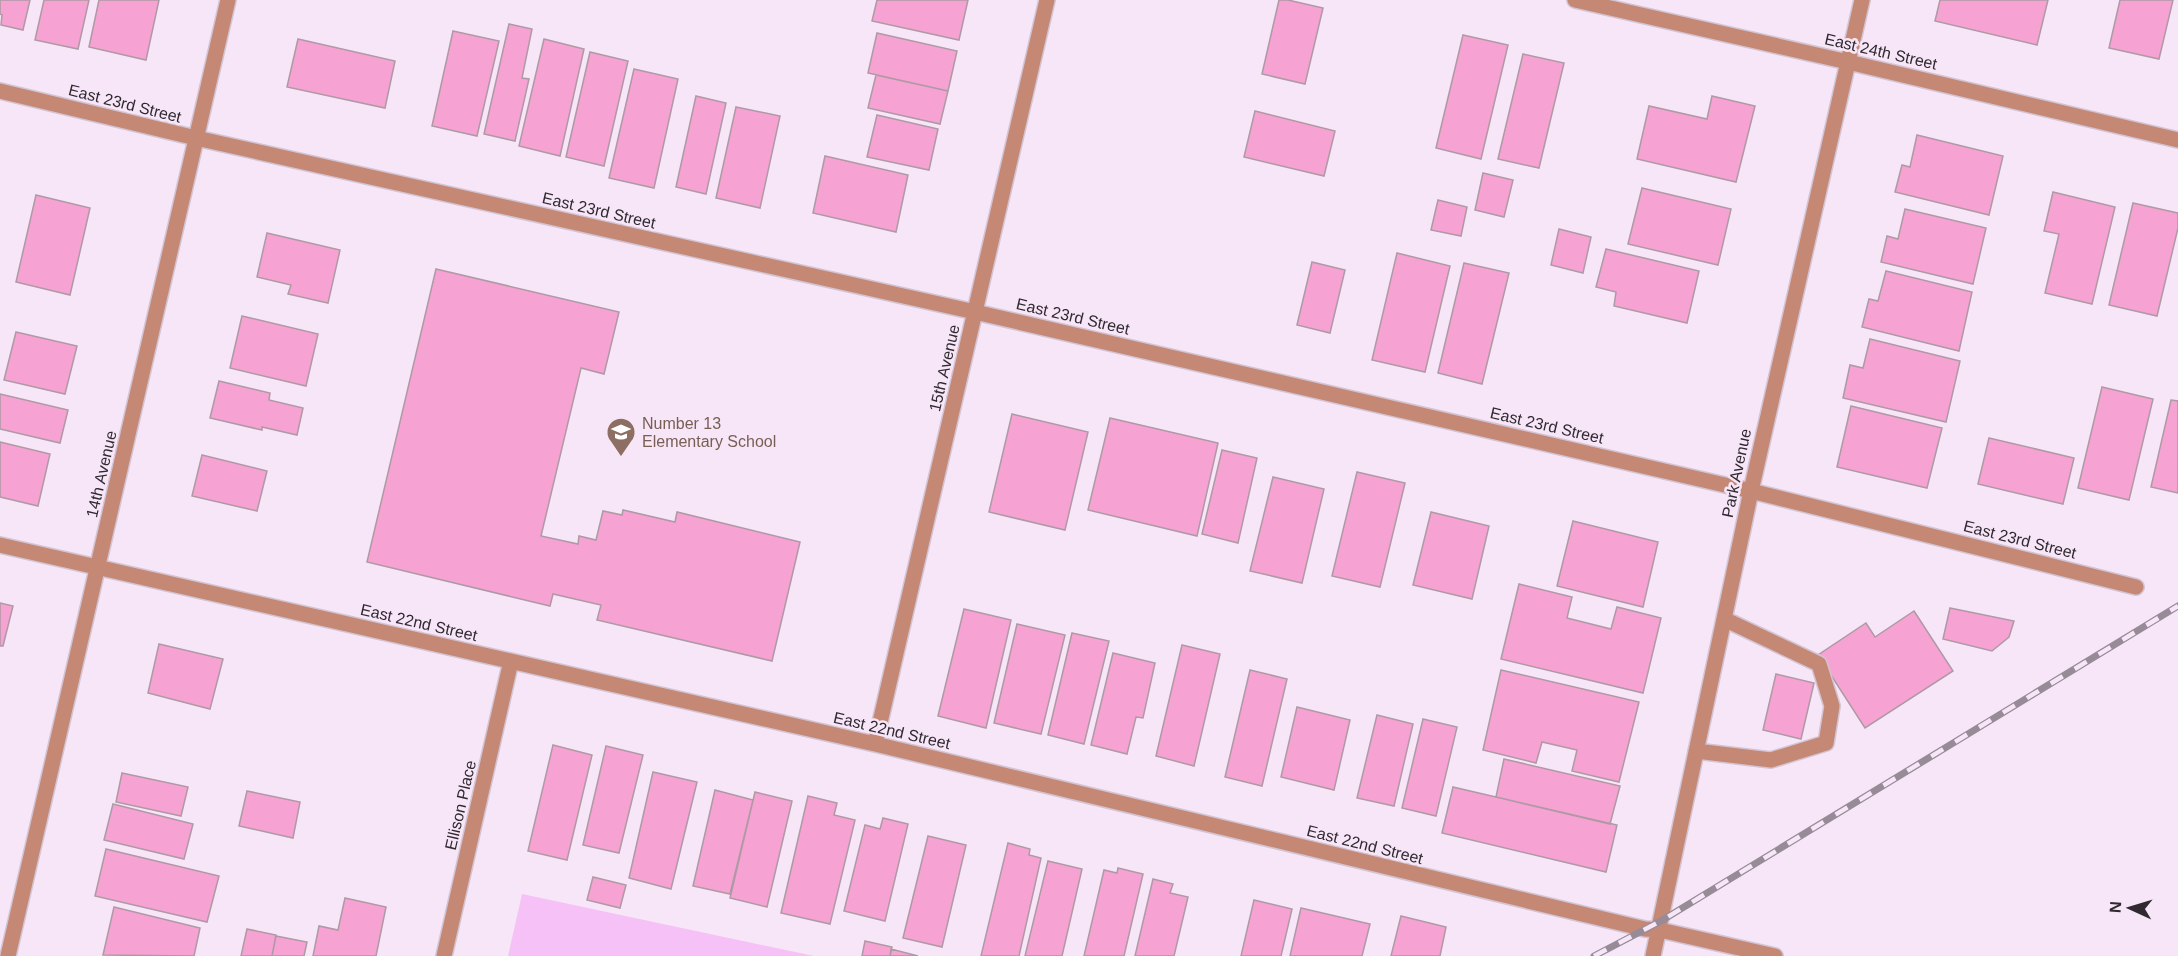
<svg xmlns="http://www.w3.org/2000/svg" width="2178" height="956" viewBox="0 0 2178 956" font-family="Arial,sans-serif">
<rect width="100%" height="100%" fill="#f7e6f7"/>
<path fill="#f6c1f6" d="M522 894 814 956H508Z"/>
<path fill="#f6a3d4" stroke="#ae99a4" stroke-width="1.5" d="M0 0H30L23 30 1 25 2 15 0 14Z
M44 0H89L78 49 35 40Z
M99 0H159L146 60 89 47Z
M877 0H968L959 40 872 21Z
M1279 0H1288L1323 8 1305 84 1262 74Z
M1940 0H2048L2037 45 1935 21Z
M2120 0H2173L2159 59 2109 48Z
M509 24 532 29 522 78 529 79 515 141 484 134Z
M453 31 499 41 477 136 432 126Z
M877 33 957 51 948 91 868 73Z
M1463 35 1508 45 1481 159 1436 148Z
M298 39 395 61 385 108 287 87Z
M544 39 584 49 560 156 519 146Z
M590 52 628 61 604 166 566 157Z
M1523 54 1564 63 1539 168 1498 159Z
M634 69 678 79 654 188 609 178Z
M876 75 948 91 940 124 868 108Z
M696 96 726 103 706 194 676 187Z
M1712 96 1755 106 1736 182 1637 159 1649 106 1707 119Z
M736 107 780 116 760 208 716 198Z
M1255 111 1335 131 1324 176 1244 157Z
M877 115 938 129 929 170 867 157Z
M1917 135 2003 156 1989 215 1895 192 1902 165 1910 167Z
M825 156 908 175 896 232 813 213Z
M1483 173 1513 180 1504 217 1475 210Z
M1642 188 1731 209 1718 265 1628 244Z
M2053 192 2115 207 2092 304 2045 293 2059 234 2044 231Z
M36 195 90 208 70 295 16 282Z
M1438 200 1467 207 1461 236 1431 230Z
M2133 203 2178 213V228L2157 316 2109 305Z
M1905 209 1986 228 1973 284 1881 262 1887 236 1898 239Z
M1559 229 1591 237 1583 273 1551 265Z
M267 233 340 250 328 303 288 294 291 285 257 277Z
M1606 249 1699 271 1687 323 1614 306 1616 292 1596 287Z
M1397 253 1450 266 1425 372 1372 360Z
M1312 262 1345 270 1330 333 1297 325Z
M1464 263 1509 273 1482 384 1438 373Z
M436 269 619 312 604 374 581 368 541 536 578 544 579 536 596 540 603 511 622 515 623 510 675 522 677 512 800 542 772 661 597 620 601 605 553 594 550 606 367 562Z
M1886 271 1972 292 1959 351 1862 327 1869 299 1878 301Z
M242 316 318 334 306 386 230 368Z
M16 332 77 346 65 394 4 380Z
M1870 339 1960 361 1946 422 1843 398 1850 365 1863 368Z
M219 381 270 393 269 400 303 408 297 435 262 427V430L210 418Z
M2102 387 2153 399 2129 500 2078 488Z
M0 394 68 410 60 443 0 429Z
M2171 400 2178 401V493L2151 487Z
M1851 406 1942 428 1927 488 1837 467Z
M1012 414 1088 432 1065 530 989 512Z
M1110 418 1218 443 1197 536 1088 510Z
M1989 438 2074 458 2063 504 1978 484Z
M0 442 50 454 38 506 0 497Z
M1222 450 1257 458 1238 543 1202 534Z
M202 455 267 471 257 511 192 496Z
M1357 472 1405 483 1380 587 1332 576Z
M1273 477 1324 489 1302 583 1250 571Z
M1431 512 1489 526 1472 599 1413 585Z
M1573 521 1658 542 1643 607 1557 586Z
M1519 584 1572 597 1567 618 1611 629 1617 607 1661 618 1643 693 1501 659Z
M0 603 13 606 3 646H0Z
M1950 608 2014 621 2009 637 1992 651 1943 639Z
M964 609 1011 620 986 728 938 716Z
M1914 611 1953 671 1865 728 1818 655 1866 623 1875 637Z
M1017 624 1065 635 1041 734 994 723Z
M1072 633 1109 641 1084 744 1048 735Z
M159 644 223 659 210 709 148 693Z
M1182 645 1220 654 1194 766 1156 756Z
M1113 653 1155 663 1143 718 1136 717 1127 754 1091 745Z
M1250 670 1287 679 1262 786 1225 777Z
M1501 670 1639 702 1619 782 1572 771 1577 750 1542 742 1536 763 1483 750Z
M1776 674 1814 683 1801 739 1763 730Z
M1297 707 1350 720 1334 790 1281 777Z
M1377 715 1413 724 1394 806 1357 798Z
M1423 719 1457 727 1436 816 1402 808Z
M553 745 592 755 567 860 528 851Z
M606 746 643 755 619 853 583 845Z
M1504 759 1620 786 1610 824 1496 797Z
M653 772 697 782 671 889 629 878Z
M122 773 188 787 181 816 116 802Z
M1453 787 1617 825 1606 872 1442 833Z
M715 790 753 800 730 894 693 886Z
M247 791 300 802 293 838 239 826Z
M755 792 792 801 767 907 730 898Z
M808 796 837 803 834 815 855 820 830 924 781 913Z
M113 804 193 824 184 859 104 840Z
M883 818 908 824 885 921 844 911 865 825 880 829Z
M928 836 966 845 942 947 903 938Z
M1008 843 1030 849 1029 855 1041 858 1019 956H981Z
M106 849 219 876 207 922 95 896Z
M1048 861 1082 869 1062 956H1025Z
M1118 868 1143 874 1124 956H1084L1104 870 1117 873Z
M593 877 626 885 620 908 587 900Z
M1153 879 1173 884 1170 893 1188 897 1174 956H1135Z
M345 898 386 907 376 956H313L319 926 338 930Z
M1254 900 1292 909 1281 956H1241Z
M114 907 200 928 194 956 103 955Z
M1301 908 1370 924 1362 956H1290Z
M1401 916 1446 927 1440 956H1391Z
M247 929 276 935 272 956H241Z
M276 936 307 942 304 956H272Z
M865 941 892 947 890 956H862Z
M891 949 918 956H890Z"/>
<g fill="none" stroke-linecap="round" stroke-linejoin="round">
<g stroke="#d3c4d3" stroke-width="18">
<path id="minor" d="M1575 0 1848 62 2178 140
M0 91 196 138 975 312 1751 491 2136 587
M0 545 875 744 1645 929 1660 930 1775 956
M875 744 1047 0
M1696 751 1771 760 1826 743 1832 706 1819 664 1724 619
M8 956 228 0
M444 956 511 661
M1653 956 1751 491 1862 0"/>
</g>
<use href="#minor" stroke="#c48875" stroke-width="15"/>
<g stroke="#978b97" stroke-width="7">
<path id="rail" d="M1594 956 1661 921 2178 606"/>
</g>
<use href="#rail" stroke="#f7e6f7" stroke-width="4.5" stroke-dasharray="14" stroke-linecap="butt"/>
</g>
<defs>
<g id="school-pin" transform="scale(1.5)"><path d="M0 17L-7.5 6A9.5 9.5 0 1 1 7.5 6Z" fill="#8d6e63" stroke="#f7e6f7"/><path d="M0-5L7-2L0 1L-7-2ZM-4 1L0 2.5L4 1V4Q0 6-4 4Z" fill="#fff"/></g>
</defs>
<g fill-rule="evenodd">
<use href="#school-pin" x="621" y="432"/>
</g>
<g text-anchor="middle" stroke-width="5" stroke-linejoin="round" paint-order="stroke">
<g font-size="16" fill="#302a30" stroke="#f7e6f7">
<text transform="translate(1881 51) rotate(13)" y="6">East 24th Street</text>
<text transform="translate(125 103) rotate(14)" y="6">East 23rd Street</text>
<text transform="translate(599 210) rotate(13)" y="6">East 23rd Street</text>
<text transform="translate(1073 316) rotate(13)" y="6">East 23rd Street</text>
<text transform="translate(944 368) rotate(-77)" y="6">15th Avenue</text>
<text transform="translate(1547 425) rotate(13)" y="6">East 23rd Street</text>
<text transform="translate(1736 473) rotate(-78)" y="6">Park Avenue</text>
<text transform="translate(101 474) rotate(-77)" y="6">14th Avenue</text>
<text transform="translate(2020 539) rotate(14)" y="6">East 23rd Street</text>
<text transform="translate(419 622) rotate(13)" y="6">East 22nd Street</text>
<text transform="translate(892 730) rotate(13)" y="6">East 22nd Street</text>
<text transform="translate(460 805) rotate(-77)" y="6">Ellison Place</text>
<text transform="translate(1365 844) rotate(14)" y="6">East 22nd Street</text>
</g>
<g font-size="16" fill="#785e54" stroke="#f7e6f7" text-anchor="start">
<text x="642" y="429">Number 13<tspan x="642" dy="18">Elementary School</tspan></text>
</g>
</g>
<g transform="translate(2130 908) rotate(274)" stroke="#f7e6f7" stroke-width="4.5" paint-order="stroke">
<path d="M0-4.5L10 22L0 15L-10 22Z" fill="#302a30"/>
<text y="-9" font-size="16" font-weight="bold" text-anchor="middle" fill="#302a30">N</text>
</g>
</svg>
